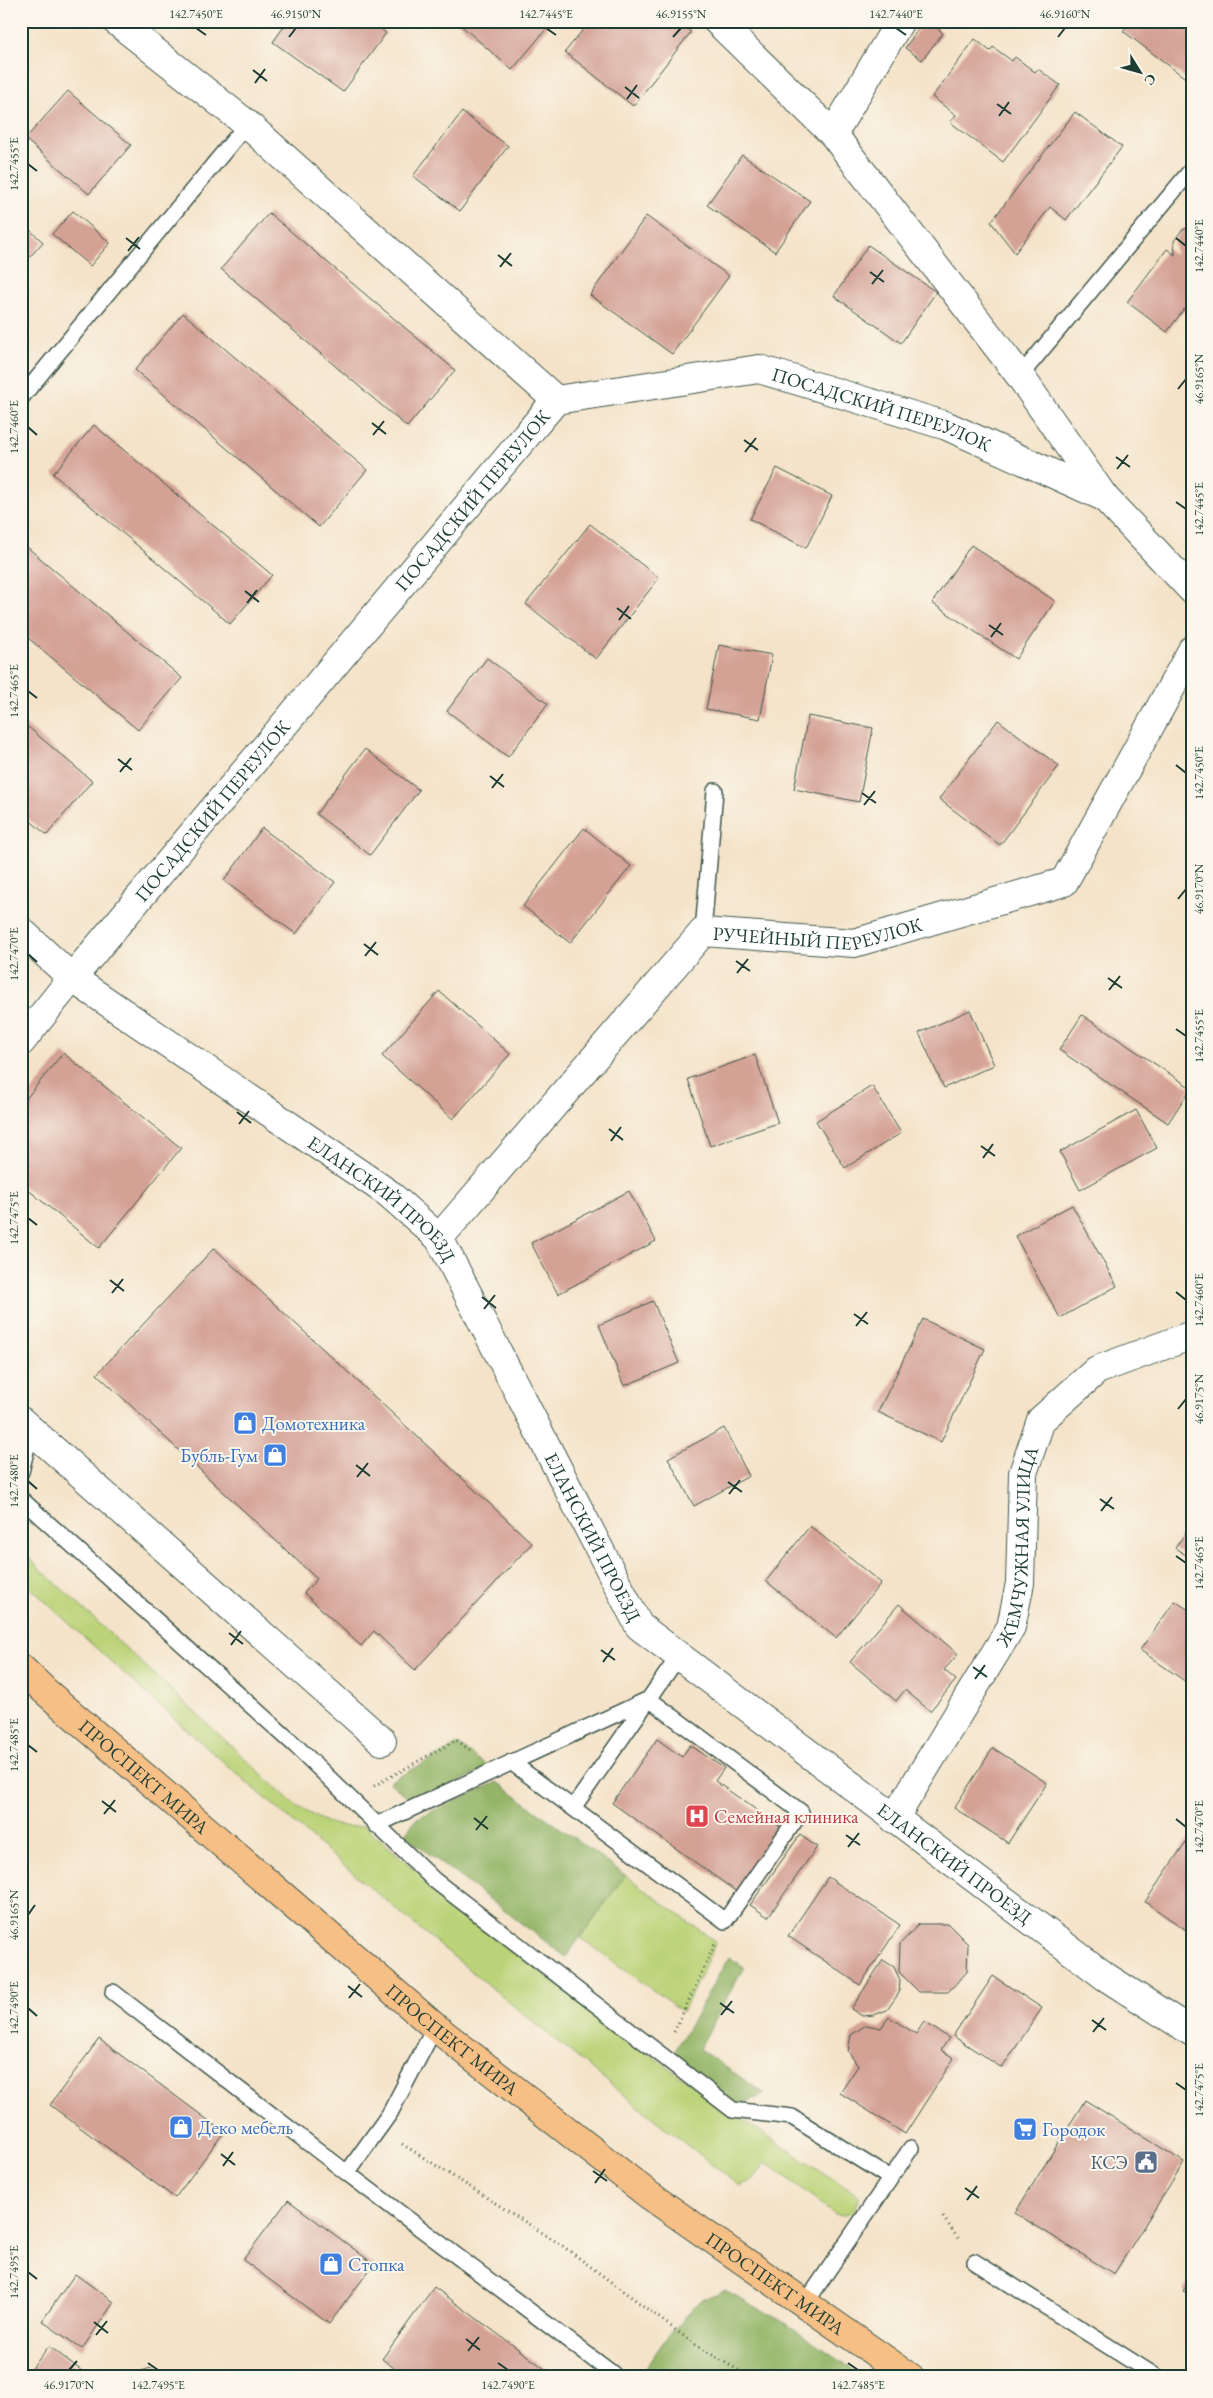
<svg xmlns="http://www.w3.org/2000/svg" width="1213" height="2398" viewBox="0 0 1213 2398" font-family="'EB Garamond',serif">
<rect width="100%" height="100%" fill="#fbf7ec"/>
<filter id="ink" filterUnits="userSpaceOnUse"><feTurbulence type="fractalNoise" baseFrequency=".02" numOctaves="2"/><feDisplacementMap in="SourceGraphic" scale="10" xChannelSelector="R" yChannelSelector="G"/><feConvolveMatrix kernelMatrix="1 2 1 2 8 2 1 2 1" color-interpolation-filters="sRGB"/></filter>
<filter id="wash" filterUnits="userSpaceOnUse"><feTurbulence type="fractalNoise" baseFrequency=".0096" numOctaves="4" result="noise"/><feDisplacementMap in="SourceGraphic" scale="20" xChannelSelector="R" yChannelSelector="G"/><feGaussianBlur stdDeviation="1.12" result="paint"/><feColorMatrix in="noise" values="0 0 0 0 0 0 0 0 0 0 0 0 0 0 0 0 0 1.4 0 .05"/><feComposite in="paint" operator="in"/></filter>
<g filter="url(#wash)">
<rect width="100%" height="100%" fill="#f4e3c9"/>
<path fill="#bbd378" stroke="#6d8856" d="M21 1551 295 1805C322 1821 333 1829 365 1826 518 1963 686 2085 859 2196L853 2212 845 2215 835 2214 766 2162 753 2180 739 2186C492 1992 250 1793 21 1579Z
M625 1875 716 1942 683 2012 581 1938Z"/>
<path fill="#94b568" stroke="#5a794e" d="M458 1745 489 1767 415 1804 389 1782Z
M497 1782 625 1875 566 1957 404 1835 417 1818Z
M729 1957 744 1967 699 2049 765 2094 738 2106 672 2056Z
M725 2290 780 2320 864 2377H639L666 2338 701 2300Z"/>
<g id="blocks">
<path fill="#d4a195" d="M288 21H371L386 33 343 92 273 42Z
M456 21H553L512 70Z
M590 21H677L691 32 633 106 565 52Z
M924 21H928L943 33 922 60 905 48Z
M1131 21H1192V83L1123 31Z
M975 39 990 51 993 47 1012 61 1015 57 1035 72 1038 69 1060 85 1003 162 950 122 956 115 932 97Z
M68 91 131 145 89 194 25 139Z
M462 112 508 146 460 211 413 176Z
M1075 112 1122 147 1066 220 1050 207 1015 253 991 222Z
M742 155 810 201 775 252 707 205Z
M73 211 110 243 90 266 52 234Z
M269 213 455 370 407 427 221 269Z
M646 216 729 276 672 354 590 295Z
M21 222 43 242 21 267Z
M1189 227H1192V315L1184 309 1167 332 1127 302 1167 249 1175 255 1174 241 1182 230Z
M868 245 936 292 901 343 834 296Z
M183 313 367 470 319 527 135 370Z
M94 425 272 575 230 624 53 474Z
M777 468 832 496 806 548 750 519Z
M590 524 659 578 596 659 526 604Z
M21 542 182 678 138 730 21 632Z
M971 545 1055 601 1016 659 932 603Z
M719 645 772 655 760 719 706 709Z
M487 658 548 704 508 757 447 711Z
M808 716 873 728 859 802 794 789Z
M998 720 1059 766 1000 845 939 799Z
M21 721 92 781 47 835 21 813Z
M365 749 419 790 370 855 316 814Z
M262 828 335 882 296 934 224 881Z
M584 828 631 866 570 943 523 906Z
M439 991 510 1054 453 1119 382 1056Z
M970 1010 994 1065 944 1088 919 1033Z
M1082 1015 1191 1088 1168 1123 1059 1050Z
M63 1053 181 1148 99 1248 21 1184V1105Z
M755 1055 778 1123 710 1146 688 1079Z
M872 1086 901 1133 845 1168 816 1121Z
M1136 1110 1157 1148 1080 1190 1060 1152Z
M629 1191 656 1241 558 1294 531 1243Z
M1072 1205 1117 1286 1060 1318 1015 1236Z
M214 1248 532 1543 415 1670 374 1631 361 1646 304 1593 317 1579 97 1374Z
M653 1301 679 1363 624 1386 599 1325Z
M923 1319 985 1349 941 1442 878 1412Z
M724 1428 749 1476 694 1506 668 1458Z
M1192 1523V1559L1175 1548Z
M810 1526 881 1583 836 1638 766 1581Z
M1175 1601 1192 1612V1686L1140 1650Z
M899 1604 958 1654 944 1670 956 1680 930 1711 905 1690 896 1701 850 1662Z
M657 1739 682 1757 690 1745 724 1768 715 1781 782 1828 737 1892 612 1803Z
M993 1748 1047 1783 1008 1843 954 1808Z
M1192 1833V1934L1145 1902Z
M800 1835 817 1847 768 1917 750 1905Z
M828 1877 900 1925 860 1985 788 1936Z
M919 1924H948L968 1944 967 1972 948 1992H919L899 1972 900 1944Z
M883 1960 894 1967 900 1980 899 1993 887 2010 874 2015 862 2016 851 2009Z
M993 1976 1042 2008 1002 2068 953 2036Z
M889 2017 916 2034 924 2022 949 2038 941 2050 954 2058 905 2134 840 2093 858 2066 848 2051 851 2035 866 2025 881 2028Z
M99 2039 224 2132 175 2198 50 2105Z
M1085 2100 1184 2162 1114 2274 1015 2213Z
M288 2200 374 2264 329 2324 243 2260Z
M75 2274 114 2302 82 2349 42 2321Z
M1192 2277V2296L1183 2291Z
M434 2287 556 2377H406L382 2359Z
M49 2346 90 2377H38L30 2371Z
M151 2368 164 2377H137L141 2371Z"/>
</g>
</g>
<g filter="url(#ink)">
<use href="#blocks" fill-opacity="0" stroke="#3f564a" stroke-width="1"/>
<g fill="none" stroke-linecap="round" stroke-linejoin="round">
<g stroke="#3f564a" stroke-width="18">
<path id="service" d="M1020 376 1192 169
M21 398 247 124
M703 932 715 791
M21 1472 31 1430
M21 1499 296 1746 434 1880 733 2110 792 2117 890 2178
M511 1762 573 1808
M376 1825 649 1699 801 1812 725 1921 573 1808 649 1699 678 1657
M113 1992 347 2173
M435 2027 390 2113 347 2173 613 2374
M975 2262 1157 2377
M805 2304 911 2148"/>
</g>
<g stroke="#3f564a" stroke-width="30">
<g id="minor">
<path d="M116 21 247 124 556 400"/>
<path d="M717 21 833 134 1020 376 1104 497 1192 590"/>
<path d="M833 134 900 21"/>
<path id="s1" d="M21 931 72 978 388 1193 439 1238 639 1626 1106 1977 1192 2032"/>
<path id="s2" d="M21 1042 72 978 556 400 759 369 947 426 1104 497"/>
<path id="s3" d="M439 1238 703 932 854 943 1064 882 1192 650"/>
<path d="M21 1421 382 1741"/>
<path id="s4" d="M894 1819 1011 1627 1020 1583 1023 1473 1041 1420 1097 1370 1192 1335"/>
</g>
</g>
<g stroke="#3f564a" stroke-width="30">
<g id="primary">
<path id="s5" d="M21 1668 45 1691 435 2027 649 2195 910 2377"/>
</g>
</g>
<path stroke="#3f564a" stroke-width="3" stroke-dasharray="1 4" stroke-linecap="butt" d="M374 1786 456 1740 473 1752
M674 2032 715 1944
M402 2144 560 2244 697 2346 750 2377
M943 2217 960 2241"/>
<use href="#service" stroke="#fff" stroke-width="15"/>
<use href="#minor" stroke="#fff" stroke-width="28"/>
<use href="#primary" stroke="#f5bf86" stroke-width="28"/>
</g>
</g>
<path fill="none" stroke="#1f3d34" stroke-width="2" d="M196 28 206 35M546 28 556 35M896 28 906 35M289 37 296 28M673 37 681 28M1058 37 1065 28M253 70 267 81M255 83 265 69M625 87 639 98M627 99 637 85M997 104 1011 114M999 116 1009 102M28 164 37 171M126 238 140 249M1176 238 1186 246M128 251 139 237M498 255 512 266M500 267 511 253M870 272 884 282M872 284 883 270M1178 389 1186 379M372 423 386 434M28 427 37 435M373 435 384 421M744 440 758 450M745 452 756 438M1116 457 1130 467M1117 469 1128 455M1176 502 1186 509M245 591 259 602M247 603 257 590M617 608 631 619M619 620 629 606M989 625 1003 635M991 637 1001 623M28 691 37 698M118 759 132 770M1176 765 1186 773M120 772 131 758M490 776 504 787M492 788 503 774M862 793 876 803M864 805 875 791M1178 899 1186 889M364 944 378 955M28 954 37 962M365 956 376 942M736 961 750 971M737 973 748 959M1108 978 1122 988M1109 990 1120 976M1176 1029 1186 1036M237 1112 251 1123M239 1124 249 1111M609 1129 623 1140M611 1141 621 1127M981 1146 995 1156M983 1158 993 1144M28 1218 37 1225M110 1280 124 1291M1176 1292 1186 1300M112 1293 123 1279M482 1297 496 1308M484 1309 495 1295M854 1314 868 1324M856 1326 867 1312M1178 1409 1186 1399M356 1465 370 1476M357 1477 368 1463M28 1481 37 1489M728 1482 742 1492M729 1494 740 1480M1100 1499 1114 1509M1101 1511 1112 1497M1176 1556 1186 1563M229 1633 243 1644M231 1645 241 1631M601 1650 615 1660M603 1662 613 1648M973 1667 987 1677M975 1679 985 1665M28 1745 37 1752M102 1801 116 1812M104 1814 115 1800M474 1818 488 1829M1176 1819 1186 1827M476 1830 487 1816M846 1835 860 1845M848 1847 859 1833M28 1915 35 1905M348 1986 362 1997M349 1998 360 1984M720 2003 734 2013M28 2008 37 2016M721 2015 732 2001M1092 2020 1106 2030M1093 2032 1104 2018M1176 2083 1186 2090M221 2154 235 2165M223 2166 233 2152M593 2171 607 2181M595 2183 605 2169M965 2188 979 2198M967 2200 977 2186M28 2272 37 2279M94 2322 108 2333M96 2335 107 2321M466 2339 480 2350M468 2351 479 2337M148 2363 158 2370M498 2363 508 2370M848 2363 858 2370M69 2370 77 2361"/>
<defs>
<g id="shop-square" transform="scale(1.25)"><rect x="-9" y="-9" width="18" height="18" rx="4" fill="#3f7fe0" stroke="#fbf7ec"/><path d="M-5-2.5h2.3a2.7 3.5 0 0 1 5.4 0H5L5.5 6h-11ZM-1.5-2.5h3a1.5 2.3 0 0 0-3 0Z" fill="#fff"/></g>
<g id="hospital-square" transform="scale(1.25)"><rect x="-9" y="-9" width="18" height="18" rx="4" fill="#e0444e" stroke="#fbf7ec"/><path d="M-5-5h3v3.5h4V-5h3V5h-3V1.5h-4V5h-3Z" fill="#fff"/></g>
<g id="supermarket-square" transform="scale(1.25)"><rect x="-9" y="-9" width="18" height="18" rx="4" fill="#3f7fe0" stroke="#fbf7ec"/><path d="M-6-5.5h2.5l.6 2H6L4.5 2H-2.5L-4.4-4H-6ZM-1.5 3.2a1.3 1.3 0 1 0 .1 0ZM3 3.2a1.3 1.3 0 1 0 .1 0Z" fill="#fff"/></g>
<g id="civic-square" transform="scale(1.25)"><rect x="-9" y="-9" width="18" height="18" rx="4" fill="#5c6f8a" stroke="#fbf7ec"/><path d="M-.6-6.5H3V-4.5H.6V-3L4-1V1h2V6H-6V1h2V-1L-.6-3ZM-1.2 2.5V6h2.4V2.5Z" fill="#fff"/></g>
</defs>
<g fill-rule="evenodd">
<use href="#shop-square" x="245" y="1423"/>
<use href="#shop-square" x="275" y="1455"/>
<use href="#hospital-square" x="697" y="1816"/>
<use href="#shop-square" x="181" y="2127"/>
<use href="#supermarket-square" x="1025" y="2129"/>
<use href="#civic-square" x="1146" y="2162"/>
<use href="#shop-square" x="331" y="2264"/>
</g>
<g text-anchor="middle" stroke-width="4" stroke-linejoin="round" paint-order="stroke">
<g font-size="19" fill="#1f3d34" stroke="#fbf7ec">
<text dy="7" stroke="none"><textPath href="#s2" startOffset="1170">ПОСАДСКИЙ ПЕРЕУЛОК</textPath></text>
<text dy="7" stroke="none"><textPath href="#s2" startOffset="705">ПОСАДСКИЙ ПЕРЕУЛОК</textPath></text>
<text dy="7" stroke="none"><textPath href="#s2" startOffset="300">ПОСАДСКИЙ ПЕРЕУЛОК</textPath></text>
<text dy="7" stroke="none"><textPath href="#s3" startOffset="520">РУЧЕЙНЫЙ ПЕРЕУЛОК</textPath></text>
<text dy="7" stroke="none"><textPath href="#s1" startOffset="451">ЕЛАНСКИЙ ПРОЕЗД</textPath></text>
<text dy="7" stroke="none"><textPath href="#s1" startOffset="856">ЕЛАНСКИЙ ПРОЕЗД</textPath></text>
<text dy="7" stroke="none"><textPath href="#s4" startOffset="306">ЖЕМЧУЖНАЯ УЛИЦА</textPath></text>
<text dy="7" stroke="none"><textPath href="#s5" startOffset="164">ПРОСПЕКТ МИРА</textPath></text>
<text dy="7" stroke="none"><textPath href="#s1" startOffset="1351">ЕЛАНСКИЙ ПРОЕЗД</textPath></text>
<text dy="7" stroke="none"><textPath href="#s5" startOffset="569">ПРОСПЕКТ МИРА</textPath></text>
<text dy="7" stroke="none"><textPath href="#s5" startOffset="974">ПРОСПЕКТ МИРА</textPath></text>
</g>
<g font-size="19" fill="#366cbe" stroke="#fbf7ec" text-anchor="start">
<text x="262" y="1430">Домотехника</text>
<text x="258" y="1462" text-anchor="end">Бубль-Гум</text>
<text x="198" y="2134">Деко мебель</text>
<text x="1042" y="2136">Городок</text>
<text x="348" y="2271">Стопка</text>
</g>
<g font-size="19" fill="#be3a42" stroke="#fbf7ec" text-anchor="start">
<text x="714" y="1823">Семейная клиника</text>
</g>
<g font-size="19" fill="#4e5e75" stroke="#fbf7ec" text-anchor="end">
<text x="1128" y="2169">КСЭ</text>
</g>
</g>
<rect width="1213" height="2398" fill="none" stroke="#fbf7ec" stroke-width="55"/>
<g transform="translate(1140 72) rotate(127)" stroke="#fbf7ec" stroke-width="4" paint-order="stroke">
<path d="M0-4L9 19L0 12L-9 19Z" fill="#1f3d34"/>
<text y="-8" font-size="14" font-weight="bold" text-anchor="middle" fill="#1f3d34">С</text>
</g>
<rect x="28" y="28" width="1158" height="2342" fill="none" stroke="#1f3d34" stroke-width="2"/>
<g font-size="12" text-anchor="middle" fill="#1f3d34">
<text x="196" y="18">142.7450°E</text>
<text x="296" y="18">46.9150°N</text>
<text x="546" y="18">142.7445°E</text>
<text x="681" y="18">46.9155°N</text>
<text x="896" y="18">142.7440°E</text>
<text x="1065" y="18">46.9160°N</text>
<text transform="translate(14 164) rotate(-90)" y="4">142.7455°E</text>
<text transform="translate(1199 246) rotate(-90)" y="4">142.7440°E</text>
<text transform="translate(1199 379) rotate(-90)" y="4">46.9165°N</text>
<text transform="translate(14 427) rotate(-90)" y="4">142.7460°E</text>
<text transform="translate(1199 509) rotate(-90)" y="4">142.7445°E</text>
<text transform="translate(14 691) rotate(-90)" y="4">142.7465°E</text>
<text transform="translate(1199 773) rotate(-90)" y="4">142.7450°E</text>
<text transform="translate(1199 889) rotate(-90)" y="4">46.9170°N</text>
<text transform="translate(14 954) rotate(-90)" y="4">142.7470°E</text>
<text transform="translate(1199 1036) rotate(-90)" y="4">142.7455°E</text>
<text transform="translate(14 1218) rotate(-90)" y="4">142.7475°E</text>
<text transform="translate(1199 1300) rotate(-90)" y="4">142.7460°E</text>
<text transform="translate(1199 1399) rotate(-90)" y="4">46.9175°N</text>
<text transform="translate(14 1481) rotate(-90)" y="4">142.7480°E</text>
<text transform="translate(1199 1563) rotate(-90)" y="4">142.7465°E</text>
<text transform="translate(14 1745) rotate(-90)" y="4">142.7485°E</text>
<text transform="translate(1199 1827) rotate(-90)" y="4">142.7470°E</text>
<text transform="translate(14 1915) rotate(-90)" y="4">46.9165°N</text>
<text transform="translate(14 2008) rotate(-90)" y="4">142.7490°E</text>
<text transform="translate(1199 2090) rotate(-90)" y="4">142.7475°E</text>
<text transform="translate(14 2272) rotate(-90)" y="4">142.7495°E</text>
<text x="69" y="2389">46.9170°N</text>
<text x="158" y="2389">142.7495°E</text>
<text x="508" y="2389">142.7490°E</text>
<text x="858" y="2389">142.7485°E</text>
</g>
</svg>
